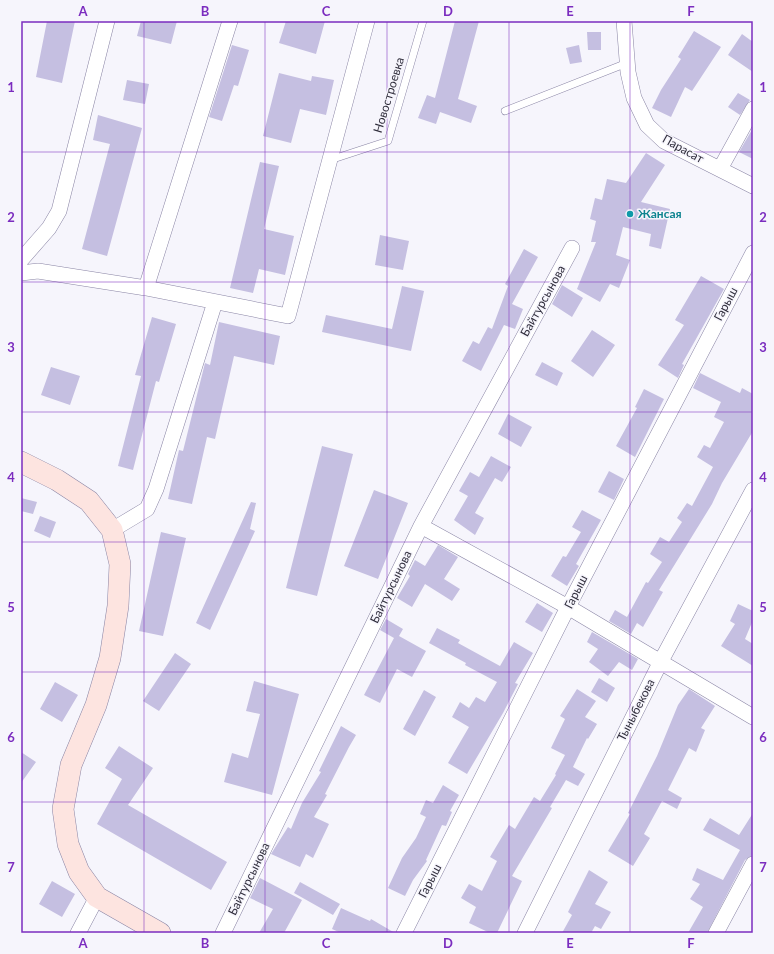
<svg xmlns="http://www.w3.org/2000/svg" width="774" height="954" viewBox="0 0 774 954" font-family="Lato,sans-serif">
<rect width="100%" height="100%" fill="#f6f5fc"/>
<path fill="#c5bfe1" d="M47 21H75L62 83 36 77Z
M141 21H177L171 44 137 36Z
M286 21H325L316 54 279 43Z
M455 21H479L458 99 477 106 471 123 440 112 436 124 418 118 427 95 435 98Z
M694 31 721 47 692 91 685 87 671 117 652 108 661 90 681 59 678 57Z
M587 32H601V50H588Z
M742 34 753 42V72L728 55Z
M232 45 249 50 238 86 234 85 222 121 209 117Z
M579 45 582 62 570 64 566 48Z
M279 73 311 81 312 76 334 80 326 115 300 109 291 143 263 136Z
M127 80 149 84 145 104 123 100Z
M738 93 750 100 740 115 728 107Z
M98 115 142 128 107 256 82 249 110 144 93 140Z
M753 128V159L739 152Z
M646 153 665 165 641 202 670 209 661 249 649 246 651 234 623 227 616 255 630 260 619 288 610 284 600 302 577 289 596 242H591L596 221 590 219 595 198 602 200 607 179 626 183Z
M260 162 279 166 264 229 294 236 285 275 259 269 253 293 230 288Z
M380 235 409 241 403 270 375 265Z
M524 249 538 257 512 304 523 309 515 329 504 325 481 371 462 361 473 341 479 344 488 327 492 329 508 286 505 284Z
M701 276 724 289 682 364 684 365 678 378 658 365 684 325 675 320Z
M562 285 583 298 572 317 552 304Z
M402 286 424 291 411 351 322 332 326 315 392 329Z
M152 317 176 324 159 382 156 381 133 470 118 466 141 376 135 375Z
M219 322 280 336 274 365 234 356 215 439 207 437 192 504 168 499 179 450 183 451 205 363 210 365Z
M592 330 615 345 593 377 571 361Z
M542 362 563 373 557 386 535 375Z
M51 367 80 376 70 405 41 395Z
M700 373 740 393 742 388 753 394V431L722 483 712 504 659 590 663 592 643 627 637 623 631 634 609 621 615 610 627 617 646 582 648 583 662 562 650 554 660 537 669 542 682 522 677 518 687 503 692 506 713 467 697 457 704 445 710 448 724 422 714 417 721 402 693 388Z
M644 389 664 399 635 457 616 446 637 408 635 407Z
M508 414 532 427 521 447 498 434Z
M322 446 353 454 317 596 286 588Z
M491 456 511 467 502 482 495 478 475 513 484 518 475 535 454 520 468 496 459 491 470 472 479 477Z
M609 471 624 479 614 500 598 492Z
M374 490 408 503 378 579 344 566Z
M21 498 37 502 33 514 21 511Z
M251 502 256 503 250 529 255 531 210 630 196 623Z
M582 510 601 520 576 564 579 566 567 586 551 576 563 556 566 557 581 532 572 527Z
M40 516 56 522 50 538 34 531Z
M161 532 186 538 163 636 139 631Z
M438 545 458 557 444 579 460 589 452 601 425 584 412 607 397 598 410 576 408 574 415 560 425 566Z
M537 603 553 613 542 632 525 622Z
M738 604 753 611V620L745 639 753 644V666L721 646 735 624 730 621Z
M386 619 403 629 399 636 426 651 412 677 397 669 380 703 364 695 394 638 380 630Z
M437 628 460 640 458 643 500 666 514 642 533 653 515 683 518 684 503 713 467 774 448 763 469 727 452 717 460 702 469 708 476 697 485 702 497 682 465 665 466 663 429 643Z
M592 632 638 659 632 670 619 662 608 676 589 662 598 649 587 642Z
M175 653 191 664 159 711 143 701Z
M599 678 615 688 607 702 591 692Z
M254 681 299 694 272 795 224 782 232 753 248 758 260 714 246 711Z
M55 682 78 695 62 722 40 709Z
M577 689 596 701 585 717 597 724 588 739 587 738 573 767 585 774 578 786 566 780 550 807 552 808 512 876 522 881 497 933H490L469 923 476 907 461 898 469 884 482 891 497 861 490 857 509 825 515 829 534 797 540 801 556 775 555 774 565 755 551 748 565 719 560 716Z
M689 689 715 706 701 728 705 730 696 752 689 748 668 790 682 798 677 809 662 801 644 834 650 838 633 866 608 851 630 814 628 813 657 756 678 705Z
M424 690 436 697 415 736 403 729Z
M341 726 356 735 349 747 325 794 327 795 314 817 329 824 313 858 306 854 300 867 271 854 288 827 291 829 302 803 321 772 319 771Z
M119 746 153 768 128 805 227 862 211 890 97 824 122 779 105 768Z
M21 752 36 762 21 783Z
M443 785 459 795 450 811 452 812 446 826 442 825 426 860 427 861 413 880 405 896 388 888 402 858 416 838 426 817 420 814 426 800 433 803Z
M753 813V855L745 860 707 933H688L703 907 690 899 700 884 692 880 697 868 723 880 740 850 703 830 710 818 739 835Z
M589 870 608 882 595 904 611 912 601 929 595 926 591 933H562L572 915 568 912Z
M260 878 302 900 284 933H259L273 909 250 898Z
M52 881 75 894 62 917 39 904Z
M300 882 340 904 333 915 294 893Z
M341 908 370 921 371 919 395 933H341L332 929Z"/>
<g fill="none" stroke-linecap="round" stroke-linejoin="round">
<g stroke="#8a85a5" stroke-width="8">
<path id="service" d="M505 111 627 63
M330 160 388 141 423 21"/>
</g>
<g stroke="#8a85a5" stroke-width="16">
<path id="minor" d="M624 21 628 72 634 98 647 125 664 141 753 186
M720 169 753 109
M21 260 49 228 59 211 107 21
M21 273 38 271 146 288 288 316 367 21
M146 288 230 21
M421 526 568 607 753 717
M112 530 147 509 156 489 215 302
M78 933 97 897
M223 933 421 526 572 248
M404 933 568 607 753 253
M525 933 661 661 753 490
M716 933 753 864"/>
</g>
<g stroke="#8a85a5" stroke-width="22">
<path id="secondary" d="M21 462 57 480 89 501 112 530 120 564 118 606 110 658 96 705 71 765 63 809 68 844 79 872 97 897 160 933"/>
</g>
<use href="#service" stroke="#fff" stroke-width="7"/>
<use href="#minor" stroke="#fff" stroke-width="15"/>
<use href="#secondary" stroke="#fde4e0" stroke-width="21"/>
</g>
<path fill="none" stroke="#7b2cbf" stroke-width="1" stroke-opacity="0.55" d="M144 21V933M265 21V933M387 21V933M509 21V933M630 21V933M21 152H753M21 282H753M21 412H753M21 542H753M21 672H753M21 802H753"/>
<circle fill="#0f9aa8" stroke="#f6f5fc" stroke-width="1.5" cx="630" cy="214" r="4"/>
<g text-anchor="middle" stroke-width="3" stroke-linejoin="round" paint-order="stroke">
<g font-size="12" fill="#302e3c" stroke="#f6f5fc">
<text transform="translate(389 95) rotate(-73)" y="4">Новостроевка</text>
<text transform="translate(683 149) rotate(29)" y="4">Парасат</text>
<text transform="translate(543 301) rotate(-61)" y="4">Байтурсынова</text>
<text transform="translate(726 304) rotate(-62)" y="4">Гарыш</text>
<text transform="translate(391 587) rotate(-64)" y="4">Байтурсынова</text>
<text transform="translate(576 592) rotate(-63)" y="4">Гарыш</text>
<text transform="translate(636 710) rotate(-63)" y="4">Тыныбекова</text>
<text transform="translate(249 879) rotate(-64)" y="4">Байтурсынова</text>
<text transform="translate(430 881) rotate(-63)" y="4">Гарыш</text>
</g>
<g font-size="12" font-weight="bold" fill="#0d838f" stroke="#f6f5fc" text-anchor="start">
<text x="638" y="218">Жансая</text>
</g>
</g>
<rect width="774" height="954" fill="none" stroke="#f6f5fc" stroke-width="44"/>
<rect x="22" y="22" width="730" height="910" fill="none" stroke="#7b2cbf" stroke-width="1.5"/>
<g font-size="13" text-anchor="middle" font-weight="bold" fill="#7b2cbf">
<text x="83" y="16">A</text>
<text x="205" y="16">B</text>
<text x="326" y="16">C</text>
<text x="448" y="16">D</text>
<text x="570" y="16">E</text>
<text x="691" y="16">F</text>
<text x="11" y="92">1</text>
<text x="763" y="92">1</text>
<text x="11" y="222">2</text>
<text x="763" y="222">2</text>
<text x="11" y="352">3</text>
<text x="763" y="352">3</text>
<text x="11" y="482">4</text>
<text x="763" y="482">4</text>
<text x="11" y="612">5</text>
<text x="763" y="612">5</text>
<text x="11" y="742">6</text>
<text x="763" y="742">6</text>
<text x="11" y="872">7</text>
<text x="763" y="872">7</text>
<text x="83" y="948">A</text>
<text x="205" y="948">B</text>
<text x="326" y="948">C</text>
<text x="448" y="948">D</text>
<text x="570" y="948">E</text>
<text x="691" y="948">F</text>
</g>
</svg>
